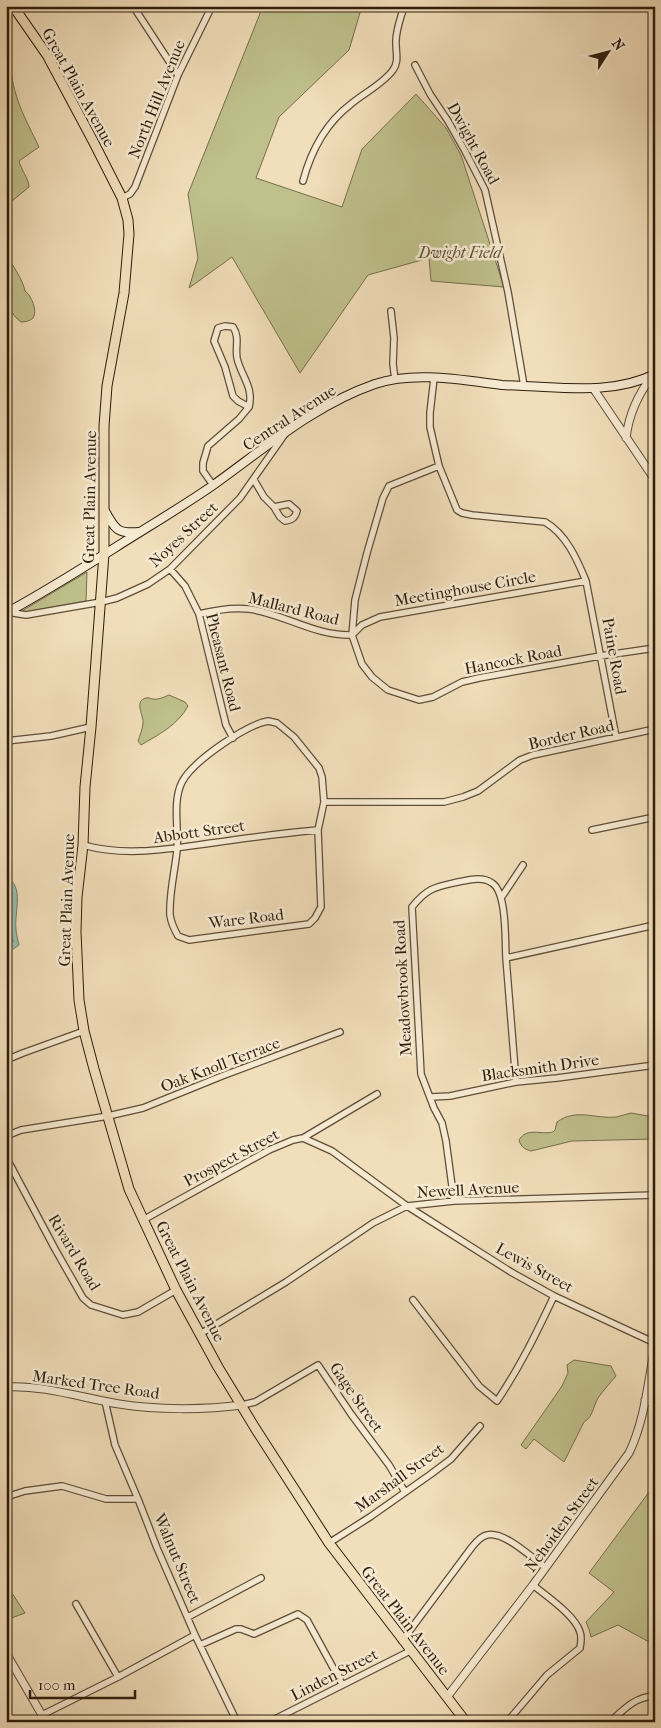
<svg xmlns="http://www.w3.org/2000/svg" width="661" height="1728" viewBox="0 0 661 1728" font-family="'IM FELL French Canon',serif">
<rect width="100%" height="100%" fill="#f1deba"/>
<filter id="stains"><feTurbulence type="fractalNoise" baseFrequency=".004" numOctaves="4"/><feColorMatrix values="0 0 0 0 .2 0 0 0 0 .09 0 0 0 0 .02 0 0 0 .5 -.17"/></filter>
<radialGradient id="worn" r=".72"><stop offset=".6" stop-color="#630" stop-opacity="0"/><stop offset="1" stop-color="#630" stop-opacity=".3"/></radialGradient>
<path fill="#bfc08c" stroke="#766e4c" d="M263 6H362L349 50 279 117 256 178 342 207 362 149 416 94 446 128 461 155 504 287 431 281 429 258 368 275 300 373 232 257 189 288 198 258 188 194Z
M6 59 11 63C11 94 26 120 39 147L19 161C21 170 29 179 29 187L12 201 8 208 9 225 6 246Z
M6 253C12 266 22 277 25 291 31 295 38 311 33 318 30 321 25 322 21 322 0 307 6 277 6 253Z
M87 572 86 601 26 612 22 611Z
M169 695 185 702 188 706C178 725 158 735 141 745L138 741C140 735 143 728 143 722 143 714 134 701 146 698 150 697 150 699 153 699 158 700 164 697 169 695Z
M631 1113 648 1116H655V1139L572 1141 531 1151C524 1149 521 1147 519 1140 527 1127 540 1135 553 1132L555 1130 557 1122C576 1108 595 1119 616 1117 621 1116 626 1114 631 1113Z
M574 1360 611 1366 616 1376C610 1383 603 1391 598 1398 593 1407 593 1417 584 1422L564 1462 534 1439 526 1449 521 1445 562 1386 568 1373 567 1365Z
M655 1484V1639L651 1643 618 1625 591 1637 589 1629 586 1622 614 1592 589 1573Z
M10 1590 25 1613 6 1620V1591Z"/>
<path fill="#9bbcaf" stroke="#6f7c6d" d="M6 877C25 886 14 912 16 929 16 934 18 940 19 945L6 954Z"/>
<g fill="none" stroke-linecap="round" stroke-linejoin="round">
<path stroke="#646c5d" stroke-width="1" d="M6 883 9 885 12 892 11 929 13 942 6 948"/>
<g stroke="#5e4d37" stroke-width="8">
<path id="minor" d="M133 6 178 75
M415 65 430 94 448 121 465 151 485 190 508 292 524 386
M303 181C311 151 326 123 351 104 364 93 383 84 393 70 399 62 396 53 396 44 395 31 401 18 404 6
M122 198 130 194 135 187 178 75 212 6
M391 311 394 338 393 364 395 380
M434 378 430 413V427L439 466 389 486 383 498 367 553 355 600 352 635 362 664 372 677 388 690 419 700 433 697 462 682 479 678 600 656 655 648
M254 480 264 497 274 507 289 504 297 511C295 518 292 520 285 521L280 517 274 507
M213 485 203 471V463L208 446 239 419 249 407 238 401 233 396 225 367 214 341 218 328 225 326 233 327C240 337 235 347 237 358 241 376 254 387 249 407
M170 569 185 586 199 614 226 725 233 738
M586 581 616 737
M7 612 26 615 101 602 117 598 148 584 170 569 240 498 285 434
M199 614C215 610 232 607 249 609 285 614 314 636 352 635
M352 635 362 625 380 617 586 581C577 559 566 534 545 522L472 515 462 513 457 510 439 466
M268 721 277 723 294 737 319 768 322 777 324 802 318 830 321 907 315 918 309 924 189 940 178 936C174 929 171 922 170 915 169 893 175 871 177 850 179 829 172 802 182 782 193 761 246 725 268 721Z
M6 741 51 736 91 727
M324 802H444L463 797 478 791 520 760 533 755 655 729
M592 830 655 817
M83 845C126 857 168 849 212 843 247 838 283 833 318 830
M501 898 523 865
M506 958 516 1082
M6 1060 23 1053 84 1031
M431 1097 450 1096 516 1082 557 1078 655 1065
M6 1136 21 1130 108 1116 143 1108 222 1076 340 1032
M303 1138 377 1094
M6 1157 55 1249 83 1298 91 1305 123 1315 138 1312 176 1290
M454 1201 446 1141 442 1123 434 1108 421 1074 412 907C427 888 435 887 458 882 469 880 482 876 492 883 507 892 505 941 506 958L655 925
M143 1220 269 1150 293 1140 303 1138 332 1151 407 1206 511 1272 554 1296 655 1343
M413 1300 479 1386 497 1401C520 1367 537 1332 554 1296
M200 1334 286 1282 373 1223 407 1206 454 1201 655 1195
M105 1401 115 1445 138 1499 157 1548 195 1635 237 1722
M242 1405 255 1402 318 1365 351 1414 389 1465 405 1492
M6 1497 25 1491 62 1486 106 1499H138
M329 1543 370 1517 431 1474 451 1459 480 1426
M76 1604 118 1677
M188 1617 261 1578
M402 1641 472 1547C476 1542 481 1536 487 1535 503 1530 532 1558 545 1567
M200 1645 236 1629H241L254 1634 298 1614 307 1620 342 1684
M42 1715 118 1677 195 1635
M269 1722 410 1651
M507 1722 547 1675 580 1648C581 1642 582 1637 580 1632 575 1615 546 1596 533 1585
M610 1722C623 1710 636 1696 655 1696"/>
</g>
<g stroke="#5e4d37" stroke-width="9">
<path id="tertiary" d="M593 388 655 480
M626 438C629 413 638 394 653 375
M6 1387C45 1385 82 1398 119 1404 156 1410 205 1410 242 1405
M645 1400 655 1404
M6 1653 46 1722
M447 1697 533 1585 629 1453C645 1420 648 1382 655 1346"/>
</g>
<g stroke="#2d1d0b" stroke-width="10">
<path id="secondary" d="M105 511C115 529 117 534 139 532
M6 613C43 593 78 571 113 549 146 528 180 508 212 486 264 449 314 405 375 384 415 371 461 380 502 385 516 386 530 386 544 387 581 389 621 391 655 374"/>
</g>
<g stroke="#2d1d0b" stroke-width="11">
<path id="primary" d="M13 6 47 55 93 141 122 198 128 220 129 234 124 293 107 386 104 426V554L91 727 85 787 83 845 77 897 76 932 79 1000 84 1031 94 1069 129 1189 176 1290 218 1367 255 1428 329 1543 466 1722"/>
</g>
<use href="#minor" stroke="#f6ead2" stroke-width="5.5"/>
<use href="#tertiary" stroke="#f6ead2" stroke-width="7"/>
<use href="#secondary" stroke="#f6ead2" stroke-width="8"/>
<use href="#primary" stroke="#f1deba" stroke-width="9"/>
</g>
<g text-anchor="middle" stroke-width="5" stroke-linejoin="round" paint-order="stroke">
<g font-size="16" fill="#2d1d0b" stroke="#f6ead2">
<text transform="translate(79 87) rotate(61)" y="6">Great Plain Avenue</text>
<text transform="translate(156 99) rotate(-68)" y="6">North Hill Avenue</text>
<text transform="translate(474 143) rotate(61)" y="6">Dwight Road</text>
<text transform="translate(289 417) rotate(-33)" y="6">Central Avenue</text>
<text transform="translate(89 497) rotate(-89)" y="6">Great Plain Avenue</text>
<text transform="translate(183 534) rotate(-43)" y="6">Noyes Street</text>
<text transform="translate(465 588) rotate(-10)" y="6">Meetinghouse Circle</text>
<text transform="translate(294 608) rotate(14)" y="6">Mallard Road</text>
<text transform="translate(615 656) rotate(80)" y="6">Paine Road</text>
<text transform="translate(513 659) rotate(-11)" y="6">Hancock Road</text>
<text transform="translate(224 662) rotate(76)" y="6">Pheasant Road</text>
<text transform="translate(571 734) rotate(-13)" y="6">Border Road</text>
<text transform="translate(199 831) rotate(-8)" y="6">Abbott Street</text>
<text transform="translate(66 900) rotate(-88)" y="6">Great Plain Avenue</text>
<text transform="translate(246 918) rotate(-7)" y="6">Ware Road</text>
<text transform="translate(402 988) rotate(-93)" y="6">Meadowbrook Road</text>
<text transform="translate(220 1064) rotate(-21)" y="6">Oak Knoll Terrace</text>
<text transform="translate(540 1067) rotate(-8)" y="6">Blacksmith Drive</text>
<text transform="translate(231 1157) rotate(-28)" y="6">Prospect Street</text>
<text transform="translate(468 1189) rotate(-3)" y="6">Newell Avenue</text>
<text transform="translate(75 1252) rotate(59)" y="6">Rivard Road</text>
<text transform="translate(535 1267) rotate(29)" y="6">Lewis Street</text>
<text transform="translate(191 1281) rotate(63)" y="6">Great Plain Avenue</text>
<text transform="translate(96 1384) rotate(8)" y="6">Marked Tree Road</text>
<text transform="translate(357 1397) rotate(55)" y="6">Gage Street</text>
<text transform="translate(399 1477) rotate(-36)" y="6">Marshall Street</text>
<text transform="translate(561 1524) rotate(-54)" y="6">Nehoiden Street</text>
<text transform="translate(178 1558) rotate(67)" y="6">Walnut Street</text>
<text transform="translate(406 1620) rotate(52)" y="6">Great Plain Avenue</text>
<text transform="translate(334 1674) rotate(-27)" y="6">Linden Street</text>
</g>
<g font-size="16" font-style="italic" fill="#594e32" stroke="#f6ead2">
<text x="460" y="258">Dwight Field</text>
</g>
</g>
<rect width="661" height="1728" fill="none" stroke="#f1deba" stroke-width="25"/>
<rect x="8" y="8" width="646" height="1713" fill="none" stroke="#2d1d0b" stroke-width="2.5"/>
<rect x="12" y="12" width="636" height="1703" fill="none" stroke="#2d1d0b"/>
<g transform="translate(608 52) rotate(54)" stroke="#f6ead2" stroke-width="4" paint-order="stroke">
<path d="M0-4L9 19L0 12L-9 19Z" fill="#2d1d0b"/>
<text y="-8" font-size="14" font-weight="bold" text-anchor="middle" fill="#2d1d0b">N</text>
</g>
<path d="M30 1690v8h105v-8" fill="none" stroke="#2d1d0b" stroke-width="2.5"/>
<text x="38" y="1690" font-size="15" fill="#2d1d0b" stroke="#f6ead2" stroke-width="4" paint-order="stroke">100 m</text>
<rect width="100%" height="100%" filter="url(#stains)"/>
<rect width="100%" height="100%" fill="url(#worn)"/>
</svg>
